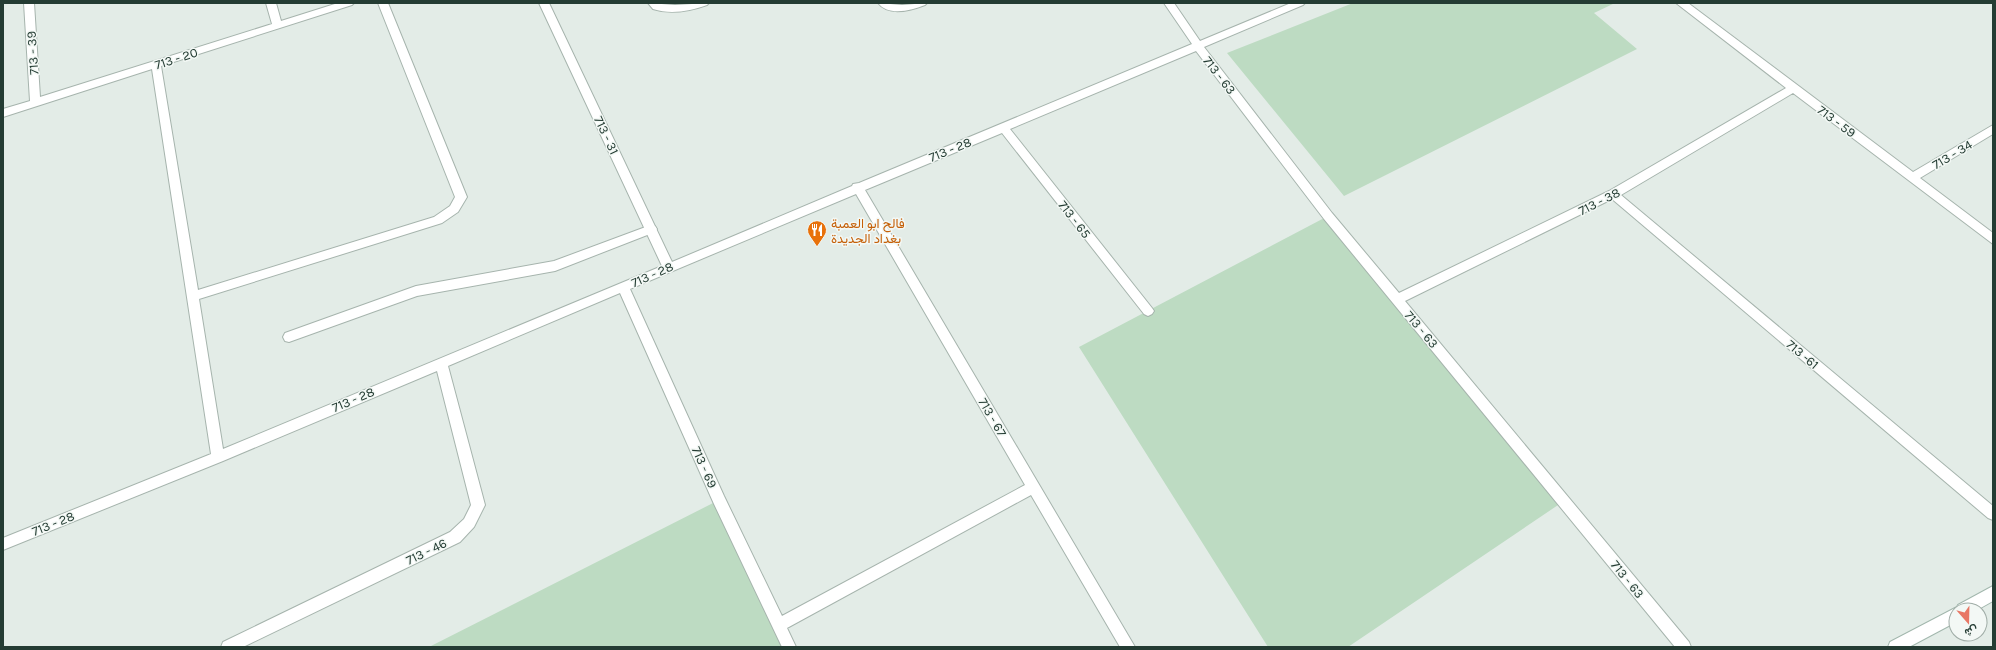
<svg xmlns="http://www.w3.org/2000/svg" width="1996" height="650" viewBox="0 0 1996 650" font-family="Karla,Vazirmatn,sans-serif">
<rect width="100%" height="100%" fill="#e3ece7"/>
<path fill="#bddbc2" d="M1353 3H1615L1594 13 1637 49 1344 196 1227 53Z
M1328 216 1564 501 1348 647H1268L1079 347Z
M719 500 789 647H429Z"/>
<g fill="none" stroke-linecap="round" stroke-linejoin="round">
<g stroke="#a6b4ad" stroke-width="2">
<path id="lane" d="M651 225 655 226 657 229 655 232 555 271 417 296 289 342 285 341 283 337 285 333 416 286 554 261Z"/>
</g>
<g stroke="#a6b4ad" stroke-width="2">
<path id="street" d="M24 3H34L40 97 272 24 266 3H276L281 21 338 3H354L352 5 161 66 198 290 434 217 450 206 455 197 378 3H388L467 197 458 212 442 223 199 299 223 449 662 266 539 3H549L672 262 852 186 853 184 859 183 1192 44 1164 3H1174L1200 41 1291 3H1305L1303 5 1204 47 1332 213 1399 293 1609 191 1786 88 1676 3H1688L1913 172 1993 125V134L1920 178 1993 233V244L1793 93 1621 195 1993 506V520L1988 518 1612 199 1405 301 1689 642 1691 647H1675L1324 219 1196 51 1010 129 1152 308 1154 311 1152 314 1148 316 1144 314 1002 133 865 190 1135 647H1120L1031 495 787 628 796 647H782L714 504 620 293 448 366 485 505 474 527 460 542 243 647H221L223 642 450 532 464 519 471 505 437 371 223 461 3 550V538L211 454 152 69 3 117V109L30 101ZM856 194 1025 485 782 616 724 496 630 289Z
M648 3 675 5 709 3 707 5C690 11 671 15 653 9Z
M878 3 902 5 927 3 925 5C912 10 889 17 878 3Z"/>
</g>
<g stroke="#a2b7ad" stroke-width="2">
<path id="secondary" d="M1993 586V601L1977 610H1956V622L1909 647H1888L1890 642 1957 607 1958 605Z"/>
</g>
<use href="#lane" fill="#fff" fill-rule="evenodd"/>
<use href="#street" fill="#fff" fill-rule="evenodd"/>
<use href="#secondary" fill="#fff" fill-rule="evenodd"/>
</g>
<defs>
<g id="restaurant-pin" transform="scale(1)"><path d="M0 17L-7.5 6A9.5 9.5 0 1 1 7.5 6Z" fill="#e8710a" stroke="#f3f8f5"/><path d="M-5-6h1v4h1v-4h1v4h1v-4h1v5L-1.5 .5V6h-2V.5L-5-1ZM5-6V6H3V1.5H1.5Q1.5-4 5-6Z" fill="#fff"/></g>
</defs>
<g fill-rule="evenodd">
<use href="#restaurant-pin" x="817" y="230"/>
</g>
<g text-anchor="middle" stroke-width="3" stroke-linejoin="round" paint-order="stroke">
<g font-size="13" fill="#243c33" stroke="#f3f8f5">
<text transform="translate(32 53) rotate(-94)" y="5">713 - 39</text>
<text transform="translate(176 58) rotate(-18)" y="5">713 - 20</text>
<text transform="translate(1220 75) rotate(52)" y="5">713 - 63</text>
<text transform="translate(1837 121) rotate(37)" y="5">713 - 59</text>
<text transform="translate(607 135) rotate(65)" y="5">713 - 31</text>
<text transform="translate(950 149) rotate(-22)" y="5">713 - 28</text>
<text transform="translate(1952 154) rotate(-31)" y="5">713 - 34</text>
<text transform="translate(1599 201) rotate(-27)" y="5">713 - 38</text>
<text transform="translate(1075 219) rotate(52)" y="5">713 - 65</text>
<text transform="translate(652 274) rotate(-24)" y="5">713 - 28</text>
<text transform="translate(1422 329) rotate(50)" y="5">713 - 63</text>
<text transform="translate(1803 354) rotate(40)" y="5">713 -61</text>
<text transform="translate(353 399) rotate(-23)" y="5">713 - 28</text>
<text transform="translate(993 417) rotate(60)" y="5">713 - 67</text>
<text transform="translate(705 467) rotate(66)" y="5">713 - 69</text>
<text transform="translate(53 523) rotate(-22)" y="5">713 - 28</text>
<text transform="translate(426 551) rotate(-26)" y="5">713 - 46</text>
<text transform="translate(1628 579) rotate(51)" y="5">713 - 63</text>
</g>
<g font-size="13" fill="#c56008" stroke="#f3f8f5" text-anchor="start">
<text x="831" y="228">فالح ابو العمبة<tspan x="831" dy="15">بغداد الجديدة</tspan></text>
</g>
</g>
<rect width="1996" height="650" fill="none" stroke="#243c33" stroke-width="8"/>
<g transform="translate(1968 622) rotate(160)"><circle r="19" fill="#f3f8f5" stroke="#a0ada7"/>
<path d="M0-3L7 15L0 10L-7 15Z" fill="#e87765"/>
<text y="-6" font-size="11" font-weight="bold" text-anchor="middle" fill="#243c33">ش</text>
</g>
</svg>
